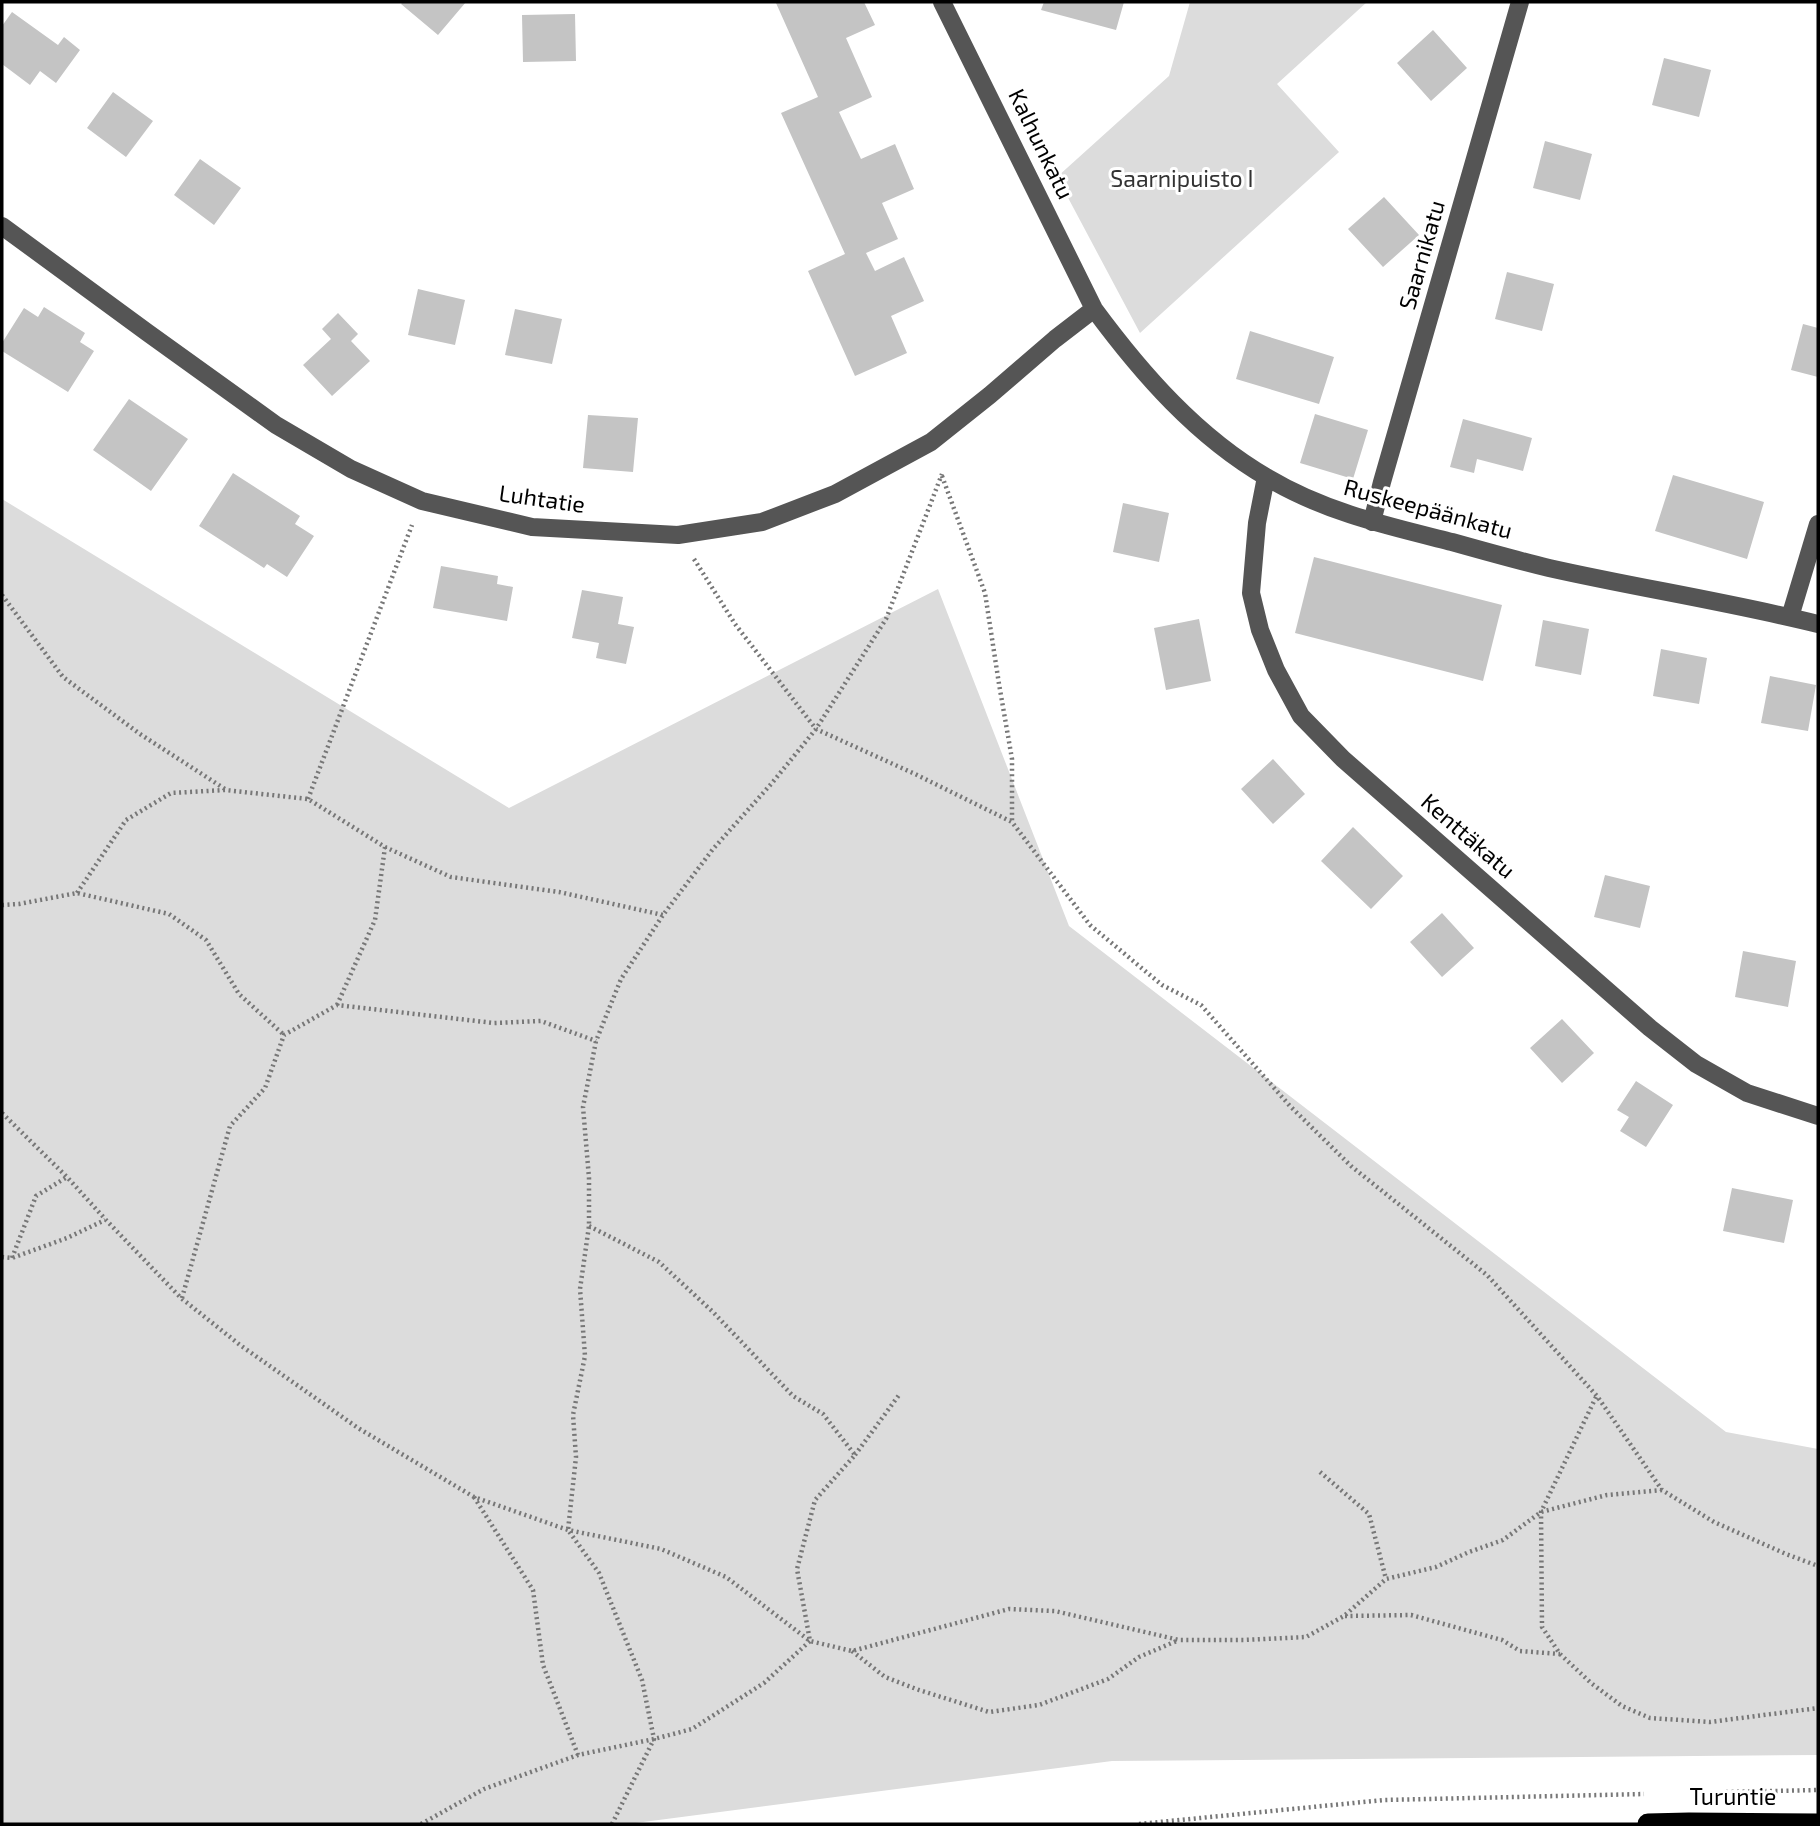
<svg xmlns="http://www.w3.org/2000/svg" width="1820" height="1826" viewBox="0 0 1820 1826" font-family="'Exo 2',sans-serif">
<rect width="100%" height="100%" fill="#fff"/>
<path fill="#dcdcdc" d="M1190 2H1367L1277 84 1339 152 1140 333 1057 177 1169 76Z
M2 499 509 808 938 589 1069 926 1726 1432 1818 1449V1755L1112 1761 628 1824H2Z"/>
<path fill="#c4c4c4" d="M403 2H466L438 35 401 4Z
M778 2H822V3L826 2H864L875 25 846 38 872 97 839 112 861 159 895 144 914 189 882 203 898 239 866 253 875 271 904 257 924 301 891 316 907 353 855 376 808 271 845 254 781 113 818 97 776 3Z
M1044 2H1124L1116 30 1041 10Z
M12 12 58 45 64 37 80 50 56 83 40 71 30 85 2 64V26Z
M575 14 576 61 523 62 522 15Z
M1433 30 1467 68 1431 101 1397 63Z
M1664 58 1711 70 1699 117 1652 105Z
M113 92 153 121 126 157 87 128Z
M1545 141 1592 154 1580 200 1533 188Z
M200 159 241 188 214 225 174 195Z
M1384 197 1419 235 1383 267 1348 229Z
M1507 272 1554 284 1542 331 1495 319Z
M418 289 465 300 455 345 408 335Z
M44 307 85 333 80 342 94 351 68 392 2 351V343L24 308 38 317Z
M515 309 562 319 552 364 505 355Z
M338 313 358 334 351 341 370 361 332 396 303 365 331 339 322 329Z
M1803 324 1818 328V377L1791 370Z
M1250 331 1334 357 1319 404 1236 379Z
M129 399 188 439 151 491 93 450Z
M1315 414 1368 430 1353 479 1300 463Z
M588 415 638 418 633 472 583 468Z
M1463 419 1532 438 1523 471 1477 459 1474 473 1450 467Z
M233 473 300 516 295 524 314 536 287 577 267 564 264 568 199 526Z
M1673 475 1764 502 1747 559 1655 531Z
M1123 503 1169 513 1159 562 1113 552Z
M1314 557 1502 605 1483 681 1295 633Z
M441 566 498 576 497 584 513 587 507 621 433 608Z
M582 590 623 597 618 624 634 627 626 664 596 658 599 643 572 638Z
M1199 619 1211 681 1166 690 1154 628Z
M1543 620 1589 629 1581 675 1535 666Z
M1661 649 1707 658 1699 704 1653 696Z
M1770 676 1816 685 1808 731 1761 723Z
M1273 759 1305 794 1273 824 1241 789Z
M1353 827 1403 876 1371 909 1321 861Z
M1605 875 1650 886 1640 928 1594 917Z
M1442 913 1474 948 1442 977 1410 942Z
M1743 951 1796 961 1788 1007 1735 997Z
M1562 1019 1594 1053 1562 1083 1530 1048Z
M1636 1081 1673 1105 1646 1147 1620 1131 1629 1117 1617 1110Z
M1732 1188 1793 1200 1784 1243 1723 1231Z"/>
<g fill="none" stroke-linecap="round" stroke-linejoin="round">
<path stroke="#777" stroke-width="4.5" stroke-dasharray="2 3.5" stroke-linecap="butt" d="M942 476 985 593 999 684 1012 759V822
M694 559 735 624 816 729 915 774 1012 822 1090 925 1162 985 1201 1005 1290 1106 1351 1166 1487 1275 1597 1396 1662 1490 1714 1522 1786 1554 1818 1566
M2 595 63 677 140 734 225 789
M308 799 412 525
M77 893 126 820 171 793 225 790 308 799 385 847 451 877 559 892 663 915
M2 905 19 904 77 893 169 914 206 940 239 994 284 1035
M337 1005 375 920 385 847
M2 1113 67 1177 106 1220 181 1298 240 1345 358 1428 474 1497 568 1530 661 1549 726 1577 810 1641 852 1651 1009 1609 1055 1611 1179 1640H1244L1306 1637 1344 1616 1386 1579 1436 1567 1469 1552 1503 1540 1541 1512 1607 1495 1662 1490
M589 1226 659 1262 713 1312 793 1396 823 1414 855 1455 815 1500 797 1569 810 1641
M2 1257 12 1258 67 1238 105 1220
M12 1258 36 1196 67 1177
M182 1298 230 1126 265 1088 284 1035 337 1005 494 1023 541 1021 596 1041
M1596 1397 1541 1512 1542 1627 1560 1654 1591 1683 1622 1706 1650 1718 1710 1722 1818 1708
M855 1455 899 1395
M1320 1472 1369 1514 1386 1579
M474 1497 533 1590 543 1665 578 1755
M1345 1616 1411 1615 1502 1640 1520 1651 1560 1654
M852 1651 885 1677 919 1690 989 1712 1039 1705 1108 1679 1139 1657 1179 1640
M1726 1792 1818 1790
M421 1824 484 1789 578 1755 654 1739 692 1729 764 1683 810 1641
M612 1824 654 1739 642 1680 599 1573 568 1530 576 1457 573 1415 585 1356 580 1289 589 1226V1178L583 1107 596 1041 621 979 663 915 713 849 772 783 816 729 886 619 942 474
M1139 1824 1384 1800 1644 1794"/>
<path stroke="#555" stroke-width="18" d="M942 2 1094 309C1142 374 1197 437 1268 478 1325 512 1388 526 1452 542 1484 551 1516 560 1549 568 1638 588 1729 602 1818 624
M2 226 148 333 276 425 351 469 422 501 532 527 678 535 762 522 835 494 931 442 990 395 1055 339 1094 309
M1266 477 1257 523 1251 593 1260 630 1276 670 1301 716 1343 759 1650 1028 1696 1064 1747 1093 1818 1116
M1372 522 1382 482 1520 2
M1790 617 1818 524"/>
<path stroke="#000" stroke-width="21" d="M1648 1824 1689 1823 1818 1824"/>
</g>
<g text-anchor="middle" stroke-width="6" stroke-linejoin="round" paint-order="stroke">
<g font-size="23" fill="#000" stroke="#fff">
<text transform="translate(1041 144) rotate(64)" y="8">Kalhunkatu</text>
<text transform="translate(1422 255) rotate(-74)" y="8">Saarnikatu</text>
<text transform="translate(542 499) rotate(8)" y="8">Luhtatie</text>
<text transform="translate(1428 509) rotate(15)" y="8">Ruskeepäänkatu</text>
<text transform="translate(1468 836) rotate(41)" y="8">Kenttäkatu</text>
<text x="1733" y="1805">Turuntie</text>
</g>
<g font-size="23" fill="#333" stroke="#fff">
<text x="1182" y="187">Saarnipuisto I</text>
</g>
</g>
<rect width="1820" height="1826" fill="none" stroke="#000000" stroke-width="7"/>
</svg>
